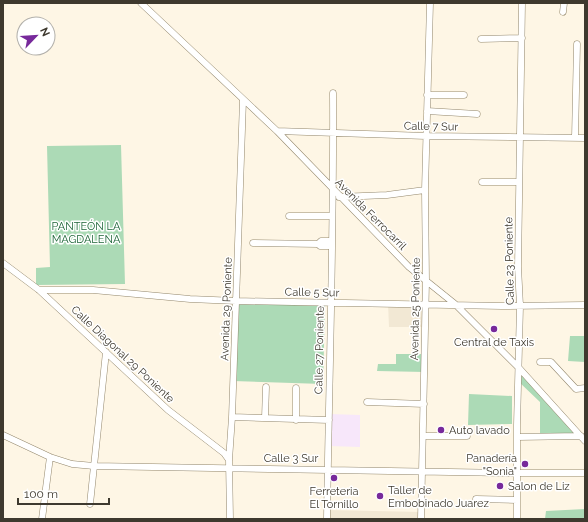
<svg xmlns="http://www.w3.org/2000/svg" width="588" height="522" viewBox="0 0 588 522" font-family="Raleway,sans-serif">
<rect width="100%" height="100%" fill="#fef6e5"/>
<path fill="#f7e7fa" d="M329 414 360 415V447L329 446Z"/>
<path fill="#f2e8d4" d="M388 303 425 304V327H389Z
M327 510 422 512 421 519H327Z"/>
<path fill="#acdab6" d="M121 145 125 284 36 285V268L50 267 47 146Z
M236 303 325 306 323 384 233 381Z
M570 336H585V362L568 361Z
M396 354H425V372L377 371 378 364H396Z
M519 368 581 436 540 437V402L518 381Z
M469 394 512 396V424L468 425Z
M585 509V519H545L546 511Z"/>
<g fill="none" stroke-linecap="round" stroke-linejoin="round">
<g stroke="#93876c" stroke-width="7">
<path id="minor" d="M141 3 277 131 409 267 455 304 519 368 585 441
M563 12 564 3
M481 39 522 38
M427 95H464
M427 111 477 114
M277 131 426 136 585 138
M575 138 577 44
M482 182H519
M339 197 387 195 425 190
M289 216H332
M253 243 318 244 320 246H331
M318 244 321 241H331
M3 263 39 290 168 410 224 453 229 460
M39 290H93L190 299 236 301 502 306 585 305
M540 362H551L576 389 585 388
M367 402 424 404
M232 417 329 420
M265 418 266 387
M296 420V388
M3 435 50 457 72 464 94 466 517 473H585
M424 436H467
M517 437 581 436
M476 499 517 500
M90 504 106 352
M42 519 50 457
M230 519 229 460 232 417 243 100
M327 519C329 377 334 235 333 93
M421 519 426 281 425 190 430 3
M517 519V425L520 306 518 267 522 3"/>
</g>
<use href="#minor" stroke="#fff" stroke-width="6"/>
</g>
<g fill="#77299b" stroke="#fff" stroke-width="1.5">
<circle cx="494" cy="329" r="4"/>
<circle cx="441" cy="430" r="4"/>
<circle cx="525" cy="464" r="4"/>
<circle cx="334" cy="478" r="4"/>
<circle cx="500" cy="486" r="4"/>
<circle cx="380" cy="496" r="4"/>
</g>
<g text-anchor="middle" stroke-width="3" stroke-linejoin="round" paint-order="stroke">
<g font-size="11" fill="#3e392e" stroke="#fff">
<text transform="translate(431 126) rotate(1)" y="4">Calle 7 Sur</text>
<text transform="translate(371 214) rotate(45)" y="4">Avenida Ferrocarril</text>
<text transform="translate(509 261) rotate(-91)" y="4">Calle 23 Poniente</text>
<text transform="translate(312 292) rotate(1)" y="4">Calle 5 Sur</text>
<text transform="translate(226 309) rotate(-88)" y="4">Avenida 29 Poniente</text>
<text transform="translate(415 309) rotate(-89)" y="4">Avenida 25 Poniente</text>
<text transform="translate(319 350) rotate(-89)" y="4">Calle 27 Poniente</text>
<text transform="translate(123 354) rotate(43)" y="4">Calle Diagonal 29 Poniente</text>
<text x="291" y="462">Calle 3 Sur</text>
</g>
<g font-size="11" fill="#1d6537" stroke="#fff">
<text x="86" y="230">PANTEÓN LA<tspan x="86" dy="13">MAGDALENA</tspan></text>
</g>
<g font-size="11" fill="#3e392e" stroke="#fff" text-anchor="start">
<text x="494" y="346" text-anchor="middle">Central de Taxis</text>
<text x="449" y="434">Auto lavado</text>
<text x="517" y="462" text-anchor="end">Panadería<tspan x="517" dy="13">"Sonia"</tspan></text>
<text x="508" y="490">Salon de Liz</text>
<text x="388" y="494">Taller de<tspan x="388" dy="13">Embobinado Juarez</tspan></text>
<text x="334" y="495" text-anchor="middle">Ferreteria<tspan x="334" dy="13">El Tornillo</tspan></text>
</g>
</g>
<rect width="588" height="522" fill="none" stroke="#3e392e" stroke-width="8"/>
<g transform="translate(36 36) rotate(65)"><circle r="19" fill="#ffffff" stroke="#b2b0ab"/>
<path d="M0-3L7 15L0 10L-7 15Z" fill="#77299b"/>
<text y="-6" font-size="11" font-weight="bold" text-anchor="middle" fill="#3e392e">N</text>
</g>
<path d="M18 498v6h91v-6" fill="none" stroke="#3e392e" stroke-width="2"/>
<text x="24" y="498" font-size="12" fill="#3e392e" stroke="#ffffff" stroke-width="3" paint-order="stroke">100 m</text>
</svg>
